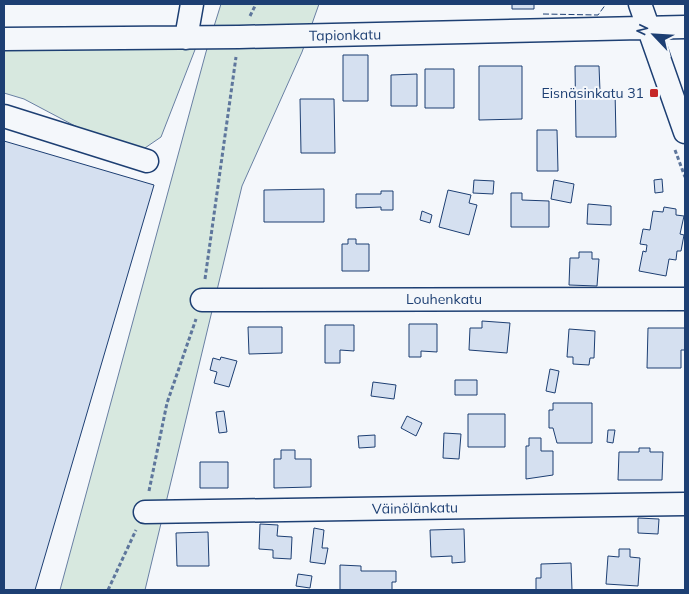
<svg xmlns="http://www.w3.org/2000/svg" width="689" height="594" viewBox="0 0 689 594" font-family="Mulish,sans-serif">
<rect width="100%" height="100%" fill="#f4f7fb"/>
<path fill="#d7e8df" stroke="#687fa3" d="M221 4H319L302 52 242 186 145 590H60L206 52Z
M198 42 161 137 142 150 94 136 24 99 4 93V44Z"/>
<path fill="#d5e0f0" stroke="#1d3f73" d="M512 4H534V9H512Z
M343 55H368V101H343Z
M479 66H522V119L479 120Z
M575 66H599L600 91H615L616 137H576Z
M425 69H454V108H425Z
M417 74V106H391V75Z
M300 99H334L335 153H301Z
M537 130H557L558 171H537Z
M4 141 154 185 35 590H4Z
M662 179 663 192 655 193 654 180Z
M474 180 494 181 493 194 473 193Z
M554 180 574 184 571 203 551 199Z
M324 189V222H264V190Z
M448 190 471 195 469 203 477 205 469 235 439 227Z
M381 191H393V210H381V207L356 208V194H381Z
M511 193H522V200L549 201V227H511Z
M588 204 611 206V225L587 224Z
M664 207 676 209V215L684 216 680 234 684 235 681 251H677L676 260 669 259 666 276 639 271 643 251 646 252 647 245 640 244 643 229 650 230 653 211 663 212Z
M422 211 432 215 430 223 420 220Z
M348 239H356V244H369V271H342V244H348Z
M579 252H592V259H599L597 286 569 285 570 258H579Z
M482 321 510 323 507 353 469 350 470 328H482Z
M409 324H437V352L421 351V357H409Z
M325 325H354V351L340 350V363H325Z
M248 327H282V353L249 354Z
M648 328H685V350H681V368H647Z
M569 329 595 331 594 358H590L589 365 573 364V357H567Z
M221 357 237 361 229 387 214 383 217 372 210 370 213 358 220 360Z
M550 369 559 371 555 393 546 391Z
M455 380H477V395H455Z
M373 382 396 385 394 399 371 396Z
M553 403H592V443H557L553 428H549V410H553Z
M224 411 227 432 219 433 216 412Z
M468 414H505V447H468Z
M407 416 422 423 416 436 401 428Z
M608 430H615L613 443 607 442Z
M444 433 461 434 459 459 443 458Z
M375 435V447L359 448 358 436Z
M529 438H541V451H553V475L526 479V446H529Z
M639 448H650V452H663L662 480H618L619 452H639Z
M281 450H295V459H311V487L274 488V459H281Z
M200 462H228V488H200Z
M638 518 659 519 658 534 638 533Z
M260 524 278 525 277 536 292 537 291 559 273 558V550L259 549Z
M314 528 324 530 322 548H328L325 564 310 562Z
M464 529 465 562 452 563V556L431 557 430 530Z
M208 532 209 566H177L176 533Z
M619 549H630V557L640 558 638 586 606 584 608 556 619 557Z
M571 563 572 590H536V578H541V564Z
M340 565 361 566V571H396V582H392V590H340Z
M298 574 312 576 310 588 296 586Z"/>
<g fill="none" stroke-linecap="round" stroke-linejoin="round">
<g stroke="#1d3f73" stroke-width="25">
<path id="minor" d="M640 4 685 132
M186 38 192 4
M4 39 239 37 685 27
M4 116 147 161
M202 300 685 299
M145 512 685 504"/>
</g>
<path stroke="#5e769c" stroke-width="3" stroke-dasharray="4 2.5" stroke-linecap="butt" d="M250 16 256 4
M675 150 685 177
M205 279 236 57
M149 491 167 403 196 319
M108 590 136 530"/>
<use href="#minor" stroke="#f4f7fb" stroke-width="22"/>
<path stroke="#1d3f73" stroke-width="1" stroke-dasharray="6 2.5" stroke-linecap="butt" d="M543 14 598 15 606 4"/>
</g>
<rect fill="#c62828" stroke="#f4f7fb" stroke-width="2" x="649" y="88" width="10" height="10" rx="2.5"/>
<g text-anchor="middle" stroke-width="4" stroke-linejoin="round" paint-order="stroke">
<g font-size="14" fill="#1d3f73" stroke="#f4f7fb">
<text transform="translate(345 35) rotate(-1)" y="5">Tapionkatu</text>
<text x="444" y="304">Louhenkatu</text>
<text transform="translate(415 508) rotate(-1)" y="5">Väinölänkatu</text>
</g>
<g font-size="14" fill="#1d3f73" stroke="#f4f7fb" text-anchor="end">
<text x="644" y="98">Eisnäsinkatu 31</text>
</g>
</g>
<rect width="689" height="594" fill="none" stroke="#1d3f73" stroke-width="10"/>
<g transform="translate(654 35) rotate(295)" stroke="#f4f7fb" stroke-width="4" paint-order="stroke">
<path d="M0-4L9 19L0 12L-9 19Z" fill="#1d3f73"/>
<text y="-8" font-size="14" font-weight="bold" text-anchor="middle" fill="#1d3f73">N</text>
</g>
</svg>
